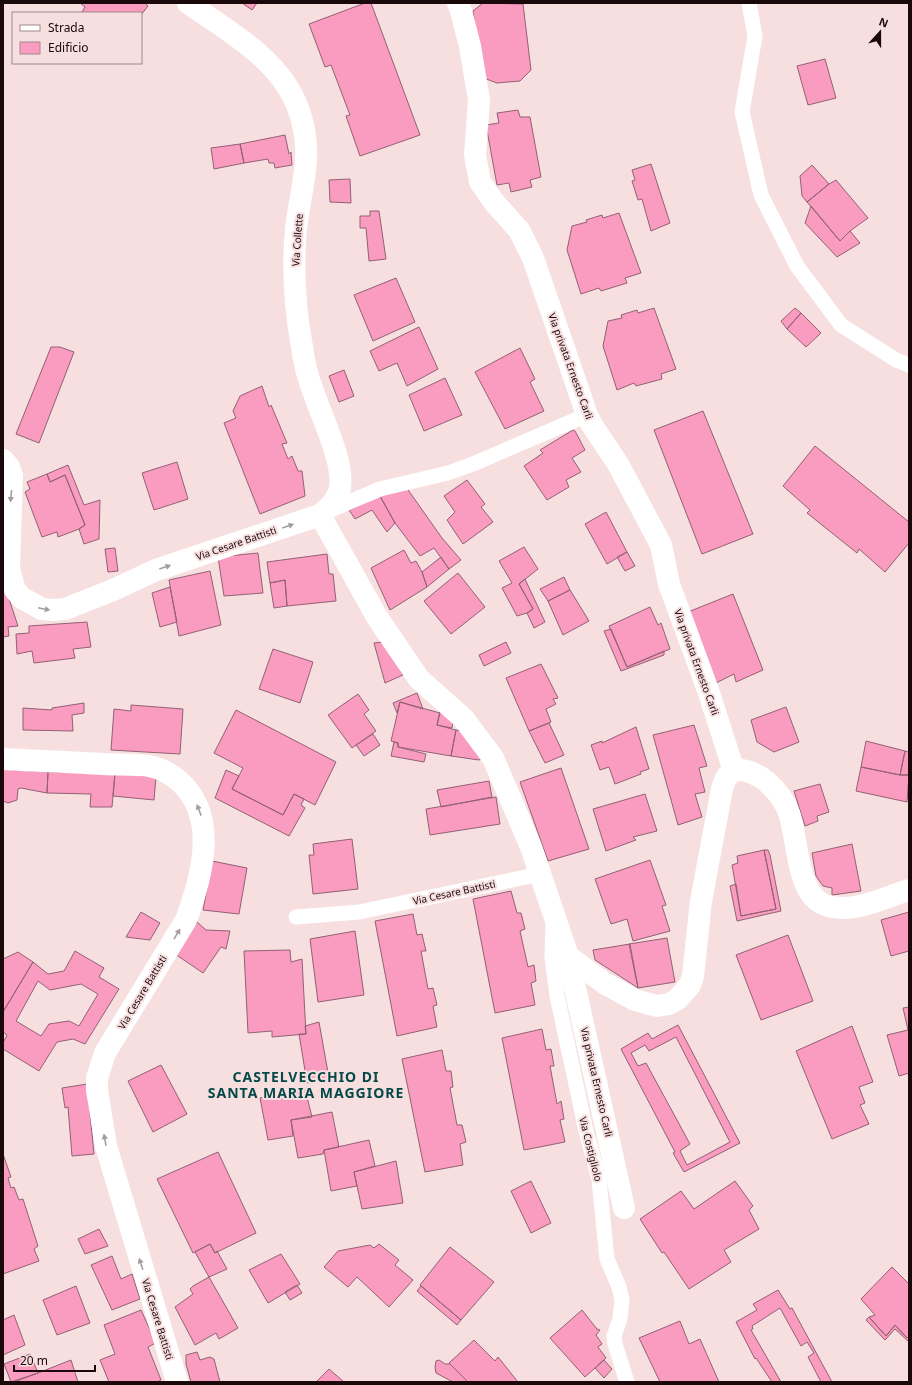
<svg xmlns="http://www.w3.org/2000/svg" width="912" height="1385" viewBox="0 0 912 1385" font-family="'Noto Sans',sans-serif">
<rect width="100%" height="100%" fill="#f7dfe0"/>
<path fill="#fa9bc0" stroke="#926173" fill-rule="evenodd" d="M80 3H145L148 6 141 15V13H84L82 12 85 7Z
M242 3H257L252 10Z
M365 3H371L420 135 360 156 346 116 350 115 331 65 325 67 309 24Z
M483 3 523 4 531 70 520 81 497 83 481 77 473 11Z
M825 59 836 98 808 105 797 66Z
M518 110 520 117H530L541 177 530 180 532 187 511 192 509 183 497 185 486 125 499 123 497 113Z
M285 135 289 154 291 152 292 165 275 168 274 163H269L268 159 244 163 240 144Z
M240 144 244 163 214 169 211 148Z
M651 164 670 223 651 231 642 199 638 200 632 181 635 180 632 170Z
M812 165 829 184 807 202 802 196 800 176Z
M350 179 351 203 330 202 329 180Z
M836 180 868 218 850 231 840 241 807 202 829 184Z
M811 206 840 241 850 231 860 243 837 257 805 223Z
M370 211H379L386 259 369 261 366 228H360V216H370Z
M619 213 641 273 625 278 627 283 601 291 599 288 581 294 567 250 572 226 587 222 586 220 602 215 603 218Z
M396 278 415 322 373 341 354 295Z
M654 308 676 369 661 374 662 379 636 386 634 383 617 390 603 346 608 321 622 318 621 315 637 310 638 313Z
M795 308 801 313 787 329 781 321Z
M801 313 821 333 806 347 787 329Z
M419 327 438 369 407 386 397 363 379 371 370 351Z
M51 347H60L74 352 39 443 16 434Z
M520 348 535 379 530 382 544 411 505 429 475 372Z
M344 370 354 396 339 402 329 376Z
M445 378 462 415 424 431 409 395Z
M262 386 269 407 271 405 287 443 282 444 288 459 292 456 298 471H302L305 496 260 514 224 423 236 418 233 411 240 396Z
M703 411 753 534 702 554 654 430Z
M573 430 575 431 585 450 572 458 581 472 566 480 569 487 547 500 524 466 543 453 540 450Z
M815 446 909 522V543L885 572 859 549 857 553 807 513 810 510 783 486Z
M177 462 188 499 154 510 142 473Z
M68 465 84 505 100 500 99 539 84 544 79 529 85 525 65 475 50 482 47 474Z
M47 474 50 482 65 475 85 525 79 529 58 537 57 532 42 537 25 492 30 489 27 482Z
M467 480 485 504 481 507 493 522 463 544 447 520 455 512 444 496Z
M406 487 442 538 461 560 449 569 434 548 420 556 395 523 380 496Z
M380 496 395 523 387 532 372 510 355 519 349 510Z
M606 512 627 552 607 564 585 524Z
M524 547 538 569 519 584 533 609 527 613 517 616 502 588 512 583 499 561Z
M115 548 118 571 108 572 105 549Z
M404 550 411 563 416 561 422 572 427 587 390 610 371 568Z
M627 552 635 566 625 571 617 557Z
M258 553 263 593 224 596 218 557Z
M327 554 329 574H333L336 601 287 606 285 580 270 583 267 562Z
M441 557 449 569 427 587 422 572Z
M210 571 221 625 179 636 169 580Z
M458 573 485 607 451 634 424 601Z
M564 577 570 590 548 601 540 589Z
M525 579 545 622 534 628 527 613 533 609 519 584Z
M285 580 287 606 274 608 270 583Z
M170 587 177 622 160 627 152 593Z
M3 590 7 593 18 626 8 627 9 636 3 637Z
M570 590 589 621 563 635 548 601Z
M733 594 763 670 736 682 734 674 716 683 688 612Z
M650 607 658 625 661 623 670 649 627 667 609 626Z
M87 622 91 647 73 649 75 658 34 663 32 651 17 654 16 634 29 633V626Z
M611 629 627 667 664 651V655L621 671 604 631Z
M383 642 403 675 385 683 374 643Z
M506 642 511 653 484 666 479 655Z
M273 649 313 662 300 703 259 689Z
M541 664 558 698 553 699 556 704 546 709 551 722 529 731 506 678Z
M417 693 423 709 400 702 397 713 393 703Z
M358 694 369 710 364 714 376 731 352 748 328 715Z
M400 702 440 713 437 725 456 730 451 756 398 747V743L391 741Z
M84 703V713L72 715 73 731 23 730V708L52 710V708Z
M131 705 183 709 180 754 111 750 114 709 131 711Z
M786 707 799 742 774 752 757 742 751 720Z
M236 710 336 762 315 805 294 794 283 815 232 789 243 768 214 753Z
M440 711 453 722 452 728 437 725Z
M549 723 564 755 545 763 529 731Z
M694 725 707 766 699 768 705 792 695 794 702 817 678 825 653 735Z
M636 727 649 769 640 772 641 774 615 784 609 767 600 770 591 745 602 741V743Z
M456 730 468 732 481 759 479 760 451 756Z
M373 734 380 745 364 756 356 745Z
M866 741 905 751 900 775 861 767Z
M394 742 398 743V747L426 754 424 762 391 756Z
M905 751 909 752V775H900Z
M861 767 900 775H909L907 802 856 791Z
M561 768 589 849 548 861 520 782Z
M3 769 48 772 47 793 21 788 18 789 17 800 8 803 3 801Z
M226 770 239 776 232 789 283 815 294 794 304 799 301 805 305 808 289 836 215 798Z
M48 772 115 773 112 807H90L91 794 47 793Z
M115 773 156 777 154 800 113 796Z
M489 781 492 797 441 807 437 790Z
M820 784 829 812 817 816 818 821 805 826 794 791Z
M645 794 657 831 633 837 636 840 606 851 593 809Z
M496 797 500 824 430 835 426 809Z
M352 839 358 889 313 894 309 855H314L313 844Z
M852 844 861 891 832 895V888L823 886 816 876 812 853Z
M764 850H768L770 855 781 911 737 921 730 886 736 884 741 916 776 909Z
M764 850 776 909 741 916 732 865 738 863 737 856Z
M650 860 666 905 662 906 670 931 633 941 627 919 611 924 595 879Z
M212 861 247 868 239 914 203 910Z
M511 891 517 913H521L525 929 520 931 528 967 534 965 536 981 531 983 535 1005 495 1013 473 899Z
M141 912 160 923 150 940 126 937Z
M909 912V951L891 956 881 920Z
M413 914 417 935 422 934 426 951H421L428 989 433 988 437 1005 433 1006 437 1027 397 1036 375 921Z
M197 922 206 930 230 931 226 949 221 947 203 973 175 954Z
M355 931 364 995 318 1002 310 939Z
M788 935 813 1001 761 1020 736 955Z
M667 938 675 982 638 988 629 944Z
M630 944 638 988 595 960 593 950Z
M290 950 291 962 302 959 306 1034 272 1037V1031L248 1033 244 951Z
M75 951 104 968 99 977 119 989 85 1044 73 1039 57 1042 39 1071 3 1049V1043L7 1035 3 1032V1012L33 962 48 974 64 971ZM38 981 50 990 81 984 98 994 79 1026 69 1021 49 1024 41 1036 16 1021Z
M18 952 33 962 3 1012V959Z
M909 1007V1073L899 1076 887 1035 908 1030 903 1008Z
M319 1022 329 1078 307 1083 299 1034H306L305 1026Z
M678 1025 740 1143 684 1172 673 1153 675 1152 621 1049 648 1033 652 1039ZM676 1037 730 1142 687 1165 680 1151 690 1144 646 1063 638 1066 631 1053 645 1045 649 1051Z
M852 1026 873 1082 859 1087 865 1103 860 1105 869 1124 832 1139 796 1051Z
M542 1029 546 1050 551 1049 554 1066H550L557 1104 561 1101 564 1119 560 1120 565 1142 524 1150 502 1038Z
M442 1050 446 1071H451L453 1087 450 1088 457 1125H462L466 1142 460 1144 463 1165 425 1172 402 1059Z
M161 1065 187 1114 153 1132 128 1081Z
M87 1084 94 1154 72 1156 68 1107 65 1108 62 1088Z
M305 1089 312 1117 291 1120 293 1136 268 1140 260 1098Z
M332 1112 339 1147 324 1150 323 1154 298 1158 291 1120Z
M369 1140 375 1166 354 1172 357 1186 331 1191 324 1150Z
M218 1152 256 1233 215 1253 210 1244 193 1253 157 1179Z
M3 1154 11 1177 8 1178 11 1188 14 1187 19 1200 23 1199 38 1246 34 1249 39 1261 3 1274Z
M396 1161 403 1203 362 1209 354 1172Z
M531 1181 551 1223 531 1233 511 1191Z
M735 1181 753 1206 749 1210 759 1229 724 1250 731 1262 689 1289 664 1252 662 1253 640 1219 681 1191 694 1209Z
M99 1229 108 1246 85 1254 78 1239Z
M210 1244 215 1253 217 1251 227 1269 209 1277 195 1252Z
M379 1244 399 1260 395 1265 413 1280 389 1307 357 1277 348 1287 324 1267 338 1251 370 1245 374 1248Z
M450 1247 494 1282 461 1320 420 1285Z
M281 1254 300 1284 268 1303 249 1270Z
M112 1256 121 1279 132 1274 140 1299 112 1310 91 1265Z
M892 1267 909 1284V1336L907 1338 895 1325 886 1336 869 1317 875 1315 861 1299Z
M209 1277 238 1328 219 1339 216 1333 195 1345 175 1307 193 1294 190 1289 193 1286Z
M297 1285 302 1293 290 1300 285 1292Z
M76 1286 90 1323 57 1335 43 1300Z
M421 1286 461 1320 457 1325 417 1291Z
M778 1290 790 1309 792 1308 832 1382H821L808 1357 814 1353 807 1342 801 1346 780 1308 752 1326 753 1329 751 1330 781 1382H772L756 1358 755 1359 736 1322 757 1310 753 1304Z
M141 1310 156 1343 148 1347 161 1380 157 1382H109L100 1360 115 1354 104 1325Z
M582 1310 597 1329 600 1330 596 1335 602 1344 598 1347 606 1358 585 1377 550 1338Z
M14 1315 25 1345 3 1355V1320Z
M869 1317 886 1336 895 1325 907 1338 909 1336V1342L895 1329 885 1340 866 1320Z
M680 1321 689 1344 700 1339 719 1382H660L639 1338Z
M474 1340 495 1361 498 1357 518 1382H468L449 1363Z
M197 1352 200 1360 210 1357 214 1359 220 1382H191L186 1364V1355Z
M30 1354 38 1373 11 1382 4 1364Z
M71 1360 78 1382H14L38 1373Z
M439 1360 445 1364H450L468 1382H453L436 1373 435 1367 436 1361Z
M604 1360 612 1369 604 1378 595 1368Z
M329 1369 344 1382H316Z"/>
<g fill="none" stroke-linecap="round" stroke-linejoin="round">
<path stroke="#fff" stroke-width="15" d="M749 3 755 36 742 112 761 195 797 266 841 325 896 360 909 365
M326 512 380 489 448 473 473 464 587 415
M296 917 359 912 540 874
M553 924 552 957 557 996 586 1131 599 1179 607 1259 619 1287 622 1300 620 1319 614 1336 615 1344 627 1382"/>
<path stroke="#fff" stroke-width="22" d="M458 3 461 11 470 46 479 100 475 155 480 182 494 202 519 230 533 258 587 415 592 425 618 464 661 545 669 584 709 693 734 771
M3 460 9 467 12 475 9 569 15 590 22 598 42 609 53 610 65 609 113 590 156 570 320 515
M3 759C36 761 70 762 103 764 118 765 134 764 149 766 160 768 171 774 179 781 219 816 202 877 186 920L105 1053 97 1078V1090L106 1146 177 1382
M568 956 624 1208"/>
<path stroke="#fff" stroke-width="22" d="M188 3C228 31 280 59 298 108 315 153 301 185 296 229 292 269 295 308 302 347 304 361 307 375 312 388 320 414 347 466 339 492 335 502 328 509 320 515L377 617 419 679 464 719 493 758 531 847 568 956 604 983 635 1000 657 1006 669 1004 678 999 690 985 693 976 701 901 722 789C725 779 728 771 739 770 749 770 758 775 766 781 776 790 785 801 789 813 798 838 796 889 821 903 848 917 882 898 909 890"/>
</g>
<defs><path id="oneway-solid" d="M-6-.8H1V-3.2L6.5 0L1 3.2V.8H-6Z"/></defs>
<g fill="#a49c9d">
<use href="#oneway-solid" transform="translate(11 496) rotate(96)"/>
<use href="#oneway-solid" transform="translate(288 526) rotate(-19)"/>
<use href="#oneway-solid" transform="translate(165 567) rotate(-19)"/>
<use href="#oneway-solid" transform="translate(44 609) rotate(12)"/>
<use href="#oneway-solid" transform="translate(199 810) rotate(-111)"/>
<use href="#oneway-solid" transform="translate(177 934) rotate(-59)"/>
<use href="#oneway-solid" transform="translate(105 1140) rotate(-100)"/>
<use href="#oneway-solid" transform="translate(141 1264) rotate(-108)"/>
</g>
<g text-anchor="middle" stroke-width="4" stroke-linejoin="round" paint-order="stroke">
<g font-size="10" fill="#1b080a" stroke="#f7dfe0">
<text transform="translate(297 240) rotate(-86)" y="4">Via Collette</text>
<text transform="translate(571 366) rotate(70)" y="4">Via privata Ernesto Carli</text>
<text transform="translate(236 543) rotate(-19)" y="4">Via Cesare Battisti</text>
<text transform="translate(697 662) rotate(70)" y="4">Via privata Ernesto Carli</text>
<text transform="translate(454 892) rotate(-12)" y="4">Via Cesare Battisti</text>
<text transform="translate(142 992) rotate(-59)" y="4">Via Cesare Battisti</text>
<text transform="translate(597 1082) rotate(77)" y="4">Via privata Ernesto Carli</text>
<text transform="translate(591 1149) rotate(76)" y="4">Via Costigliolo</text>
<text transform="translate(158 1319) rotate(73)" y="4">Via Cesare Battisti</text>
</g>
<g font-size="14" font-weight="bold" letter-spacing="1" fill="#054848" stroke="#f7dfe0">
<text x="306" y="1082">CASTELVECCHIO DI<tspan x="306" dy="16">SANTA MARIA MAGGIORE</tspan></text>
</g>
</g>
<rect width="912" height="1385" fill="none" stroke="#1b080a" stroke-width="8"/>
<rect x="12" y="12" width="130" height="52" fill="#f7dfe0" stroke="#9f898a"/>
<rect x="20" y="25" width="20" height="6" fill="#ffffff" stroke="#9f898a"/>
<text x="48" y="32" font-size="12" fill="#1b080a">Strada</text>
<rect x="20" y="42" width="20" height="12" fill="#fa9bc0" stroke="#9f898a"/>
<text x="48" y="52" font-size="12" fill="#1b080a">Edificio</text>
<g transform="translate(880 32) rotate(21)" stroke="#f7dfe0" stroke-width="3" paint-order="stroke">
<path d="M0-3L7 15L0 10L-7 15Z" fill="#1b080a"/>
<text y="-6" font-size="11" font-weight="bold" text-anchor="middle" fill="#1b080a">N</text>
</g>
<path d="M14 1365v6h81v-6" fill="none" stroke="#1b080a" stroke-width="2"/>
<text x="20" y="1365" font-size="12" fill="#1b080a" stroke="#f7dfe0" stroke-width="3" paint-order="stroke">20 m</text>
</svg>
